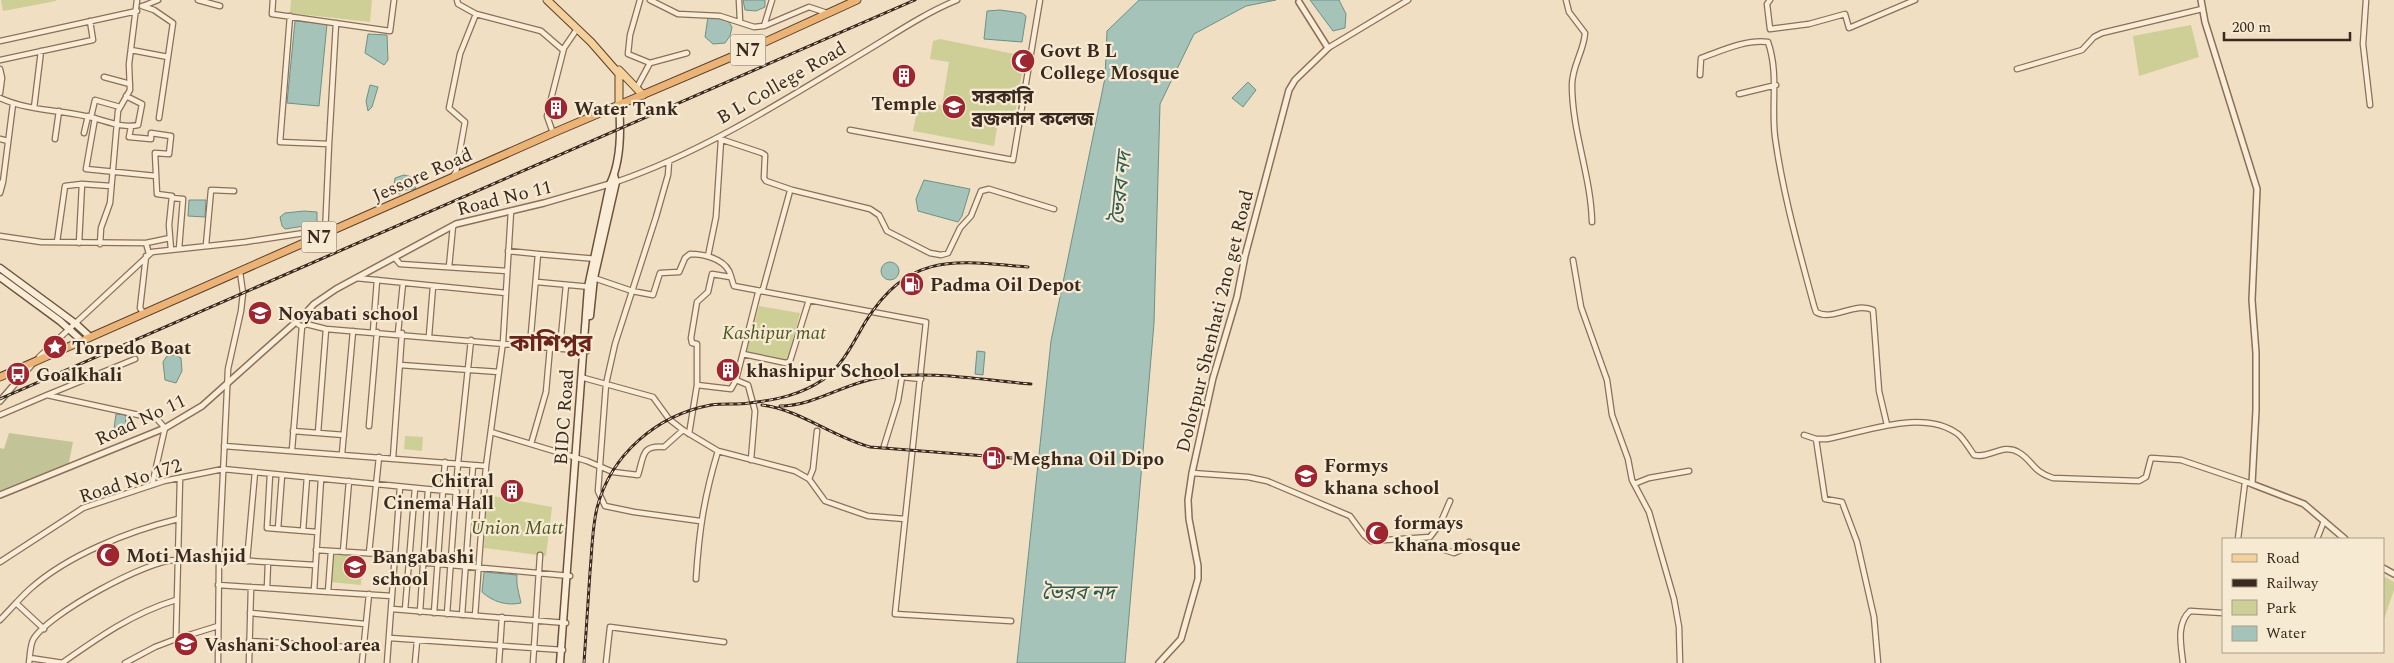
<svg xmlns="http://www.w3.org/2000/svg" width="2394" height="663" viewBox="0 0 2394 663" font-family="Spectral,'Noto Sans Bengali',serif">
<rect width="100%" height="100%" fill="#f0dfc3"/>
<path fill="#cdcf96" d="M1 0H56V1L3 11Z
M291 0H372L370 22 290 13Z
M2191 25 2199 57 2139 76 2133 36Z
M940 39 1019 55 1017 66 1023 67 1013 125 998 123 994 146 913 131 919 102 942 105 949 62 930 59 933 41Z
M759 306 800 313 788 360 783 361 746 352Z
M405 436 423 437 422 451 404 449Z
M487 495 552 507 546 556 484 548Z
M332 552 363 555 361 585 330 582Z
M2383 576 2394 582V590L2383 622Z"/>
<path fill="#c2c396" d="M9 433 73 442 68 467 0 491V448L4 449Z"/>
<path fill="#a5c3b8" stroke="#6c9185" d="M743 0H765V7L756 11 745 10Z
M1139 0H1276L1246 6 1194 34 1160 104 1154 323 1125 663H1017L1051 341 1105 78 1107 31Z
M1310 0H1339L1346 14 1345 28 1333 31Z
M1000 10 1022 13 1026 16 1022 42 984 39 987 11Z
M708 17 727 19 732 27 730 36 725 43 713 44 705 37Z
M295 21 327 24 319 106 287 103Z
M368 34 387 35 388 60 384 65 365 53Z
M1248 82 1256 90 1243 107 1232 98Z
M370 85 378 87 372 107 368 111 366 101Z
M404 175 412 177 416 186 415 189 404 190 400 194 396 193 394 186 395 178Z
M924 180 970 189 962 216 958 222 918 211 916 199Z
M189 200H206L205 217 188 216Z
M304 211 317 212V224L285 229 282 226 280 217 285 213Z
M881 271a9 9 0 1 1 18 0a9 9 0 1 1-18 0Z
M977 351 985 352 983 375 975 374Z
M175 355 181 358 182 371 176 383 165 380 163 362 167 356Z
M116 414 126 415 125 430 114 429Z
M484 572 517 575C516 585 519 593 521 603 507 606 493 602 482 592Z"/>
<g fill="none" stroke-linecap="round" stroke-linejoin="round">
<g stroke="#8b6f59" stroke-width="7">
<path id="minor" d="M198 0 220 6
M273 0 272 14 390 31 394 0
M640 0 630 35 628 54 650 63
M650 0 678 14 720 16 754 27 764 26 809 7 827 13
M739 0 740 21
M1566 0 1569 12 1585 33C1584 51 1572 66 1572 85 1572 132 1591 176 1592 222
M1770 0 1767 4 1770 29 1809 24 1845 14 1849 28 1915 0
M2366 0 2363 44 2370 105
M142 6 154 10 173 23 168 57
M143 6 158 0
M476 14 541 31 563 50
M290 16 280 142 329 144 325 235
M764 26 772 0
M0 41 137 11
M1328 48 1408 0
M131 50 168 57 159 118
M0 60 93 40 90 21
M0 69 2 78 0 79
M2017 69 2082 50 2094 37 2102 33 2202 9
M1700 75 1701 58C1721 51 1746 39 1768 42 1779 74 1771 104 1775 137 1783 195 1799 250 1814 306L1816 312C1832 322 1855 301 1873 310L1879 391 1887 425
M104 77 130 84
M636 89 650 63 687 53
M0 93 2 78
M1739 94 1776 85
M0 98C26 110 57 110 85 116 103 119 120 129 138 125L142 104 126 96
M34 108 41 51
M91 117 95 100 120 107
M95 118 86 169 156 176
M131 127 129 137 151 139V133L171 136 169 154 155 153 157 194 172 196 169 225 171 250
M850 130 1013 160 1040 0
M84 133 88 116
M553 133 547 116 550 103 564 48 577 29
M0 139 8 141
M55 139 59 111
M720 139 762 153 765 155 764 178 766 181 792 190
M329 144 336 23
M669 162 668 175 656 217 615 344 606 384 598 491 605 506 634 512 700 521
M453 176 456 172 465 122 449 108 460 54 476 14 458 4 457 0
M616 182C703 152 783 101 861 54 893 35 923 14 957 0
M0 183 3 182 13 104
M0 193 3 182
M172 198 183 199 179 249
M0 236 41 242 146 243 149 254
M57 242 65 186 82 184 111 186
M79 243 82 184
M146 243 170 238
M100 244 101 228 110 203 118 111 130 90 129 64 137 0
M206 245 211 190 234 191
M508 251 538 254 530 345
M538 254 597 259
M708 256 716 217 721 140
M395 258 400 264 507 271
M1573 260 1581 307 1607 380 1612 415 1628 459 1632 480 1649 512 1674 599 1679 627 1680 663
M449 267 453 226
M356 278 506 293
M594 278 632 291 653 295 660 273 679 272 685 258 690 254C703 254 722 258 729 271 731 275 732 281 734 286L926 322 895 614 1011 621
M537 282 591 287
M144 314 140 308 146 256
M297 321a5 5 0 1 1 10 0a5 5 0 1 1-10 0Z
M306 324 326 329 587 351
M373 332 377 280
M398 333 403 283
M429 336 433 286
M560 347 566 285
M743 354 786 363 790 361 809 300
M39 357 152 252 245 242 304 233 318 237
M400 365 499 372
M584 378 653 397 669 419 683 430 718 451 795 471 809 479 825 501 868 516 905 519
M697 385 731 389 736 380
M47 395 135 359
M0 415 47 395 157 419 165 428 152 485
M369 426 377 332
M293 431 344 435
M491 432 587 461 613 472 638 475C644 456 641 445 664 447L683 430
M318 433 326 329
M689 434 697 385V344L692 343 691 338 697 302 708 292 712 274 730 277
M1804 435 1816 439H1827C1866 432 1923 408 1958 434 1964 439 1969 448 1974 455 1989 459 2003 443 2018 452 2033 460 2031 471 2053 478L2139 481 2146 477 2151 458 2181 460 2252 484
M1816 439 1825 499 1842 502 1857 542 1874 617 1878 663
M531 444 546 392 550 347
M224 446 486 466
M884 446 898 401 902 377 921 379
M292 450 302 326
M342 454 353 331
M393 458 402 333
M751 460 755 411 748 385 736 380 758 293 763 289 790 191 792 190 870 209 879 215 887 231 930 253 941 255 948 253 960 228 971 216 981 191 989 189 1054 209
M1192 473 1248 477 1267 481 1350 516 1364 535 1371 541 1430 537 1440 524 1450 501
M270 474 267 528 317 532
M809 479 813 469 817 431
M1634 484 1649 478 1689 471
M278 529 282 475
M303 531 307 477
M2238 539 2245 482
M2317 539 2324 521
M1414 540 1454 553 1461 550 1469 542
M316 550 396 555
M343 552 349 481
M369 553 379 457
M219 559 315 565
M396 560 570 576
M247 561 255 472
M0 562 83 508 164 481 223 469 457 492
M696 579C699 531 704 497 718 451
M218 585 392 596
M267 588 268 562
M314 591 321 479
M328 592 331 551
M16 603 44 629
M392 609 566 623
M405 610 415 488
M420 612 428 490
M250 613 365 624
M434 613 445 462
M447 614 458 463 471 340
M462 615 473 465
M475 616 486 466 503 342 511 211
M0 620C10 610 19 599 30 589 68 555 129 531 178 519
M390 638 563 650
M176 639 218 626
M249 641 363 648
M30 658 63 663
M29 663C30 656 30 646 33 640 46 615 150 558 177 560
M62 663C99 637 133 613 176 600
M125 663 155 647 176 639 180 478
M218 663 219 559 228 369 241 311 243 293 240 272
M249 663 251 587
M362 663 369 594
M387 663 400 487
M415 663 417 641
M499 663 502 617
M533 663 540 555
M606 663 610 627 724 642
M2183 663C2181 645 2176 624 2190 611L2223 613"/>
</g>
<g stroke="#8b6f59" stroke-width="8">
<path id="tertiary" d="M2201 0 2205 22 2257 189 2252 300 2256 353V410L2252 484 2304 504 2345 539
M303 316 314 304 336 289 456 224 544 203 613 183
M0 401 33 363
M0 495 165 428 202 406 297 321
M2383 568 2394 574
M1159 663 1181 639 1198 579V566L1189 519 1188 500 1192 473 1213 378 1237 297 1245 256 1289 90 1295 80 1328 48 1299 2"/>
</g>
<g stroke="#6d513c" stroke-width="9">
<path id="secondary" d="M0 268 76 324 90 337
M0 277 60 321 82 341
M590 316 594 278 616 182 614 175
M560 663 588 287 610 184C621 161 621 130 619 106"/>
</g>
<g stroke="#593e2d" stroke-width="9">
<path id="primary" d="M547 0 591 42 619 74V106
M619 70 643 95"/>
</g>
<g stroke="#593e2d" stroke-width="9">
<path id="trunk" d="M0 377 553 133 743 52 857 0"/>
</g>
<use href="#minor" stroke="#faedd7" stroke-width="4.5"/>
<use href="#tertiary" stroke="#faedd7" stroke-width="5"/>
<use href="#secondary" stroke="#faedd7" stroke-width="6"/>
<use href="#primary" stroke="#f4d19a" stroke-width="7"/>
<use href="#trunk" stroke="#ebb476" stroke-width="7"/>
<g stroke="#3a291e" stroke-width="3">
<path id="rail" d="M0 399 915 0
M762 405C801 410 832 437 870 447L1038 460
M780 406C814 406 845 383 878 378 928 370 981 380 1031 384
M584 663C586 633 588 603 590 572 592 551 592 529 597 508 611 454 657 415 711 405 724 403 737 405 749 403 776 400 801 395 824 379 843 365 854 341 866 321 910 251 956 261 1028 267"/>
</g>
<use href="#rail" stroke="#f7ead3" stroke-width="1" stroke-dasharray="4" stroke-linecap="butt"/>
</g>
<defs>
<g id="mosque-disc" transform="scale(1.25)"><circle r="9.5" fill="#9d2631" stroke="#f7ead3"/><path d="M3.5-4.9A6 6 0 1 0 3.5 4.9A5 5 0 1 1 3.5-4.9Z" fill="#fff"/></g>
<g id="building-disc" transform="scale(1.25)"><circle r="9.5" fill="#9d2631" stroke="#f7ead3"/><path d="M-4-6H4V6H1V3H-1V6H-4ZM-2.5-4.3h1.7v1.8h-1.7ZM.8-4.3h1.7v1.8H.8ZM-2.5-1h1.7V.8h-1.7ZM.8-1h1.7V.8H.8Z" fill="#fff"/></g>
<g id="university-disc" transform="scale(1.25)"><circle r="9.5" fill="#9d2631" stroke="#f7ead3"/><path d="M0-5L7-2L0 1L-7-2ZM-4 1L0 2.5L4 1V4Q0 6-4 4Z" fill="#fff"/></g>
<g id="fuel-disc" transform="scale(1.25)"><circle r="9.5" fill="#9d2631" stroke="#f7ead3"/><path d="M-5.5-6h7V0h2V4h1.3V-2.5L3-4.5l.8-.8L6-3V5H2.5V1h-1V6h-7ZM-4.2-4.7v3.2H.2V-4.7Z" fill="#fff"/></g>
<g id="school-disc" transform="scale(1.25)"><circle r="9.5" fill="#9d2631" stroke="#f7ead3"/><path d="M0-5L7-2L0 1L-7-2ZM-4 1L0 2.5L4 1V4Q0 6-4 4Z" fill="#fff"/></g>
<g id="sight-disc" transform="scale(1.25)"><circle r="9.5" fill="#9d2631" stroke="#f7ead3"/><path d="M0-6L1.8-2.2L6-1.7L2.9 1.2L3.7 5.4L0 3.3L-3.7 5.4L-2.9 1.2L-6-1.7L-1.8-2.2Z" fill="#fff"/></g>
<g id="bus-disc" transform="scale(1.25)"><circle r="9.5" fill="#9d2631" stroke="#f7ead3"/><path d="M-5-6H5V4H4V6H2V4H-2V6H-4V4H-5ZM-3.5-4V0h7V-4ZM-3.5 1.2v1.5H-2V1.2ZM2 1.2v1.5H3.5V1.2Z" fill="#fff"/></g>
</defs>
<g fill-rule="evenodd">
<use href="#mosque-disc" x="1023" y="61"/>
<use href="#building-disc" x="904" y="76"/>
<use href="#university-disc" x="954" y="107"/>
<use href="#building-disc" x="556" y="108"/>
<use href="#fuel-disc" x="912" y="284"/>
<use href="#school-disc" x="260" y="313"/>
<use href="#sight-disc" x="55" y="347"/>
<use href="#building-disc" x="728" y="370"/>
<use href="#bus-disc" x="18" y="374"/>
<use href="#fuel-disc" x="994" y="458"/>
<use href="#school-disc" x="1306" y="476"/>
<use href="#building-disc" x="512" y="491"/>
<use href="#mosque-disc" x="1377" y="533"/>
<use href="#mosque-disc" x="108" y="555"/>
<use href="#school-disc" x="355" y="567"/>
<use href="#school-disc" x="186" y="644"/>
</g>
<g text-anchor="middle" stroke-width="4.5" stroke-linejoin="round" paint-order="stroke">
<g fill="#f7ead3" stroke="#736354" stroke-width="1">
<rect x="730.5" y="34.5" width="35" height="31" rx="4"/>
<rect x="301.5" y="221.5" width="35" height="31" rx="4"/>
</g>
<g font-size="18" font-weight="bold" fill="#3a291e">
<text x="748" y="56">N7</text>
<text x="319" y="243">N7</text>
</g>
<g font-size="19" font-weight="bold" fill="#3a291e" stroke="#f7ead3" text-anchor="start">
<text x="1040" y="57">Govt B L<tspan x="1040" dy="22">College Mosque</tspan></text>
<text x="972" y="103">সরকারি<tspan x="972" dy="22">ব্রজলাল কলেজ</tspan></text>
<text x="904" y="110" text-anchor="middle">Temple</text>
<text x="574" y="115">Water Tank</text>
<text x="930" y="291">Padma Oil Depot</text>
<text x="278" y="320">Noyabati school</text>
<text x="72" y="354">Torpedo Boat</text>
<text x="746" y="377">khashipur School</text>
<text x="36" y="381">Goalkhali</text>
<text x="1012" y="465">Meghna Oil Dipo</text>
<text x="1324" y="472">Formys<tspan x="1324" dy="22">khana school</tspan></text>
<text x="494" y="487" text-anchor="end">Chitral<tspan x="494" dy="22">Cinema Hall</tspan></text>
<text x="1394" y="529">formays<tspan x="1394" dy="22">khana mosque</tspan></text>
<text x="126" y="562">Moti Mashjid</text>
<text x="372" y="563">Bangabashi<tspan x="372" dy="22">school</tspan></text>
<text x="204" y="651">Vashani School area</text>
</g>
<g font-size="19" fill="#3a291e" stroke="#f7ead3">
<text transform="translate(781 82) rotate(-30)" y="7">B L College Road</text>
<text transform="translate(422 174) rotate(-24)" y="7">Jessore Road</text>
<text transform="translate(504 197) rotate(-14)" y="7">Road No 11</text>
<text transform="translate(1214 321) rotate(-76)" y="7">Dolotpur Shenhati 2no get Road</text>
<text transform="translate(563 417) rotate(-86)" y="7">BIDC Road</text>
<text transform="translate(140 419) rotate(-25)" y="7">Road No 11</text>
<text transform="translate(130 480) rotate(-18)" y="7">Road No 172</text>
</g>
<g font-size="19" font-style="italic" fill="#4f5823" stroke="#f7ead3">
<text x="774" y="339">Kashipur mat</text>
<text x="517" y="534">Union Matt</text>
</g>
<g font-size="20" font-style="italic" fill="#2c5b54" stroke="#f7ead3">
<text transform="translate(1120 188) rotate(-84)" y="7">ভৈরব নদ</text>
<text x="1078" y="599">ভৈরব নদ</text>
</g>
<g font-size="24" font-weight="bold" fill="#69251b" stroke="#f7ead3">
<text x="551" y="351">কাশিপুর</text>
</g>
</g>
<rect x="2222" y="538" width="162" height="115" fill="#f7ead3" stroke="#ab9d8b"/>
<rect x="2232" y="554" width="25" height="8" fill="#f4d19a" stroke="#ab9d8b"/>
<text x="2266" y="563" font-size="15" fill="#3a291e">Road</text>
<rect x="2232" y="579" width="25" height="8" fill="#3a291e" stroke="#ab9d8b"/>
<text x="2266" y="588" font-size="15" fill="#3a291e">Railway</text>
<rect x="2232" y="600" width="25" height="15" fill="#cdcf96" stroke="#ab9d8b"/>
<text x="2266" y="613" font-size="15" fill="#3a291e">Park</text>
<rect x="2232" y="626" width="25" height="15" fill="#a5c3b8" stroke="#ab9d8b"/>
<text x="2266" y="638" font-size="15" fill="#3a291e">Water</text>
<path d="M2224 32v8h126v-8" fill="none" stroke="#3a291e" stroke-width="2.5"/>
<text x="2232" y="32" font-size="15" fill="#3a291e" stroke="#f7ead3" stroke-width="4" paint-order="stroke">200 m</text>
</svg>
